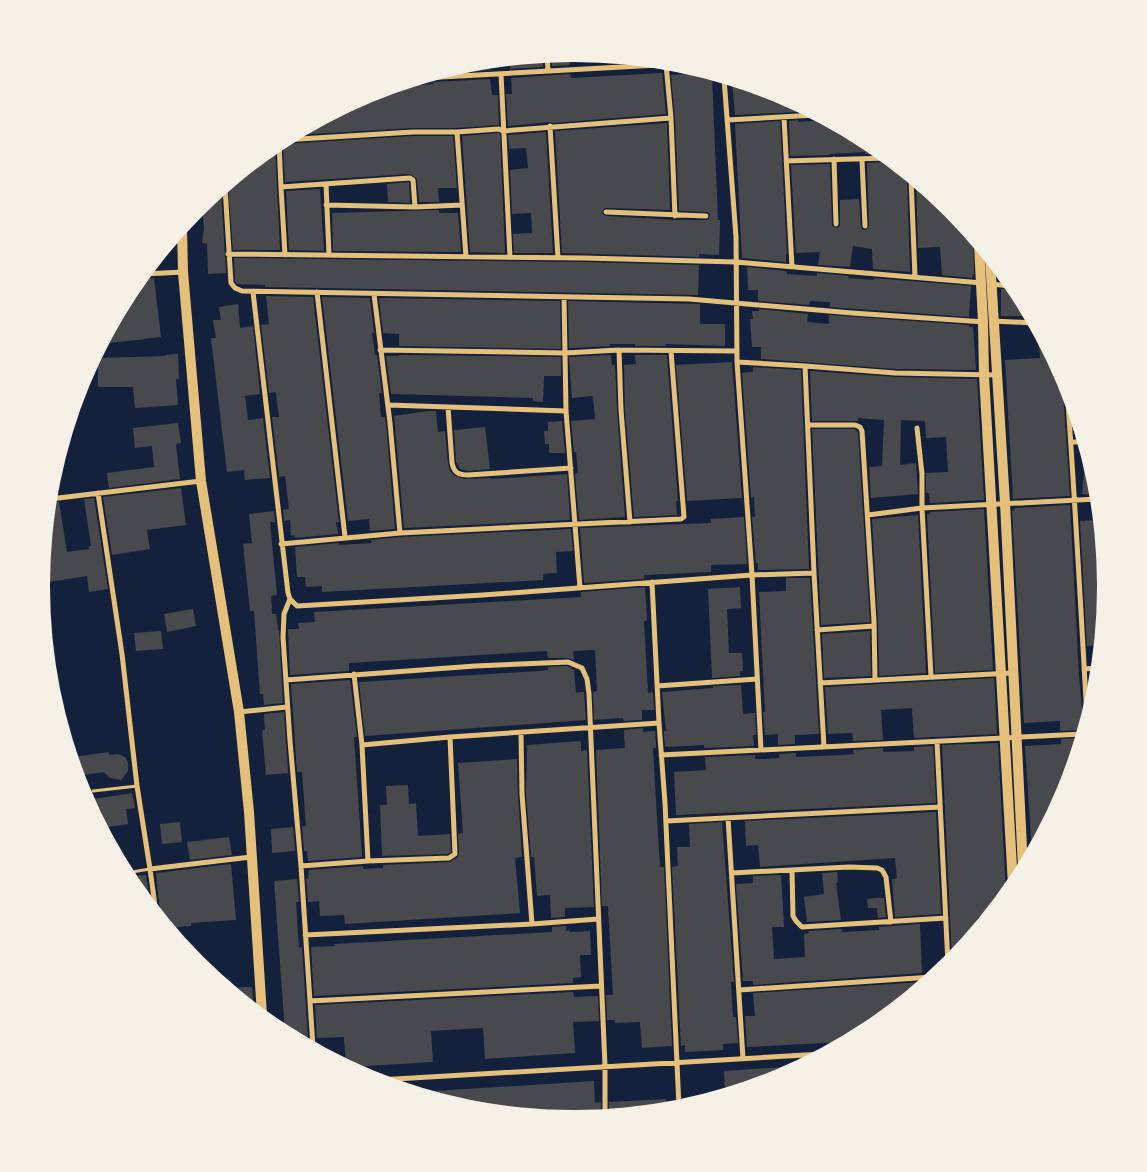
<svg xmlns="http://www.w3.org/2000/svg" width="1147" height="1172" viewBox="0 0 1147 1172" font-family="'Source Serif 4',serif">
<rect width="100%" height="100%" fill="#14213d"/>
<path fill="#48494c" d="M569 54 570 65 552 66 551 56Z
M543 57V67L510 69V60Z
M489 62 490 70 441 73 470 64Z
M662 73 666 114 553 123 549 122 508 126 506 94H512L511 78 570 74 571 78Z
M707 73 712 75 718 220H720L719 255 699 254V257L562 253 555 131 667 123 670 210 606 208 603 209 602 214 606 216 675 220H706L709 219 710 214 707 212 679 211 675 118 671 75Z
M490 79 492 95H498L499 125 457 128H413L294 135 370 94 397 86 433 84V82Z
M732 81 777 94 797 105 798 112 735 115Z
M798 120V122L826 120 869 144 882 154H865V152L829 154V155L790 156 789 121Z
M780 121 787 254H786V262L742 258 735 124Z
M546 132 553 253H514L513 234 532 233 531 213 512 214 510 170 528 168 526 148 509 149 508 135Z
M498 133 500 134 505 253 470 252 462 136Z
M413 136H453L457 188H438L439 202H419L417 179 410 174 285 182 283 144Z
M275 146 280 250H233L228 184Z
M890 161 908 175 907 178 910 272 873 269 872 249 853 246 850 267 818 265 820 252 796 253 791 165 830 164 832 226 837 228 840 226V200L859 199 861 227 863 230H866L869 226 867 163 887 162Z
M916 181 950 210 973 238 974 273 972 278 942 275 940 247 918 248Z
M409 182 410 203 388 202 387 184Z
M320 189 324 251 289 250 286 191Z
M221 190 226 273 208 274 207 244 202 243 204 228 202 205Z
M439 210V213H458L461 252 333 251 332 213Z
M234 258 584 262 699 265 698 295 265 287V285L238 284 235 281Z
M747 267 786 271 787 274 817 276V273L849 276 848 278 874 280V278L971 286 969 317 830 307V302L810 301 809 305 758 301V290H748Z
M154 278 161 337 102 344 131 290 139 280Z
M1001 289H1015L1030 316H1001Z
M266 296 313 297 339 522H336L338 534 295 538 294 535 291 536 290 520 284 521 283 510 289 509 285 476 279 477 272 417H279L277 403 276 392 269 393 261 325 269 324Z
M322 297 370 298 374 333H372L375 355H377L382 393H379L381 417H385L386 423 395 529 370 531 369 519 348 521Z
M379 298 560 301 561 349 399 346V334L383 333Z
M568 301 700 304V324H725V346L666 344V346H635V344H610V346L569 348Z
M238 304 240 328 253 326 260 394 245 396 248 420 263 418 270 478 245 480 244 470 227 472 211 338H216L213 320H221L219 307Z
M759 309 808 314 807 322 829 324V315L969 325V327H973L976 370 895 369 761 359V347H752L750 319H753L752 311H759Z
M1038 332 1062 376 1070 496 1013 499 1005 360 1040 358Z
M178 354 179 379H176L178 405 135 408 133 387H98V358L166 356V355Z
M399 355 561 357V376H544L543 402 533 401V398L391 394 386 356H399Z
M611 355 612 365H615L617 410 625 517 579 520 575 474 578 473 576 452H574L571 421 595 419 593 396 572 398 569 357Z
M635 355H667L678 501H676L677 515 634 517 625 410 624 365 636 364Z
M732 362 742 498 687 501 676 365Z
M753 367 801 370 809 569 758 570V563H756L752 517H755L754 497 751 498 742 373 753 372Z
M810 371 895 377 977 379 984 500 930 503 929 493H926V473L948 472 946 437 926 438 925 421 901 420 900 465 916 463 918 494 871 498 869 467 882 466 884 420 858 418V421H812Z
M429 411H436L438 432 445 431 448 464 450 471 455 476 464 479 491 478V479L567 474 570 520 404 528 394 416Z
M562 421 565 453H549V444H545L544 431H548V422Z
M178 423 181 443 176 444 180 479 109 488 107 473 154 467 152 446 135 448 133 428Z
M485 427 490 469 468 471 460 469 456 462 454 430Z
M812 429H854L858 432 870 622 821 625Z
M1086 452 1096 482 1095 495 1082 494Z
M181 488 186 525 147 530 150 549 112 555 103 497Z
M94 498 108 589 89 592 87 576 42 583 49 503 59 502 67 552 89 549V546H91L84 499Z
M1070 505 1079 677 1083 719 1085 723 1083 730 1060 731V721L1024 723 1012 511H1014V508Z
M984 509 993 670 935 673 927 514H930V512Z
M274 511 275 522H270L277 595 271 596 272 614H276L278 630H279L283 703 264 705 263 694H260L254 611H250L243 544 252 543 249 514Z
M918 515 926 673 879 676 878 621 872 519Z
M744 517 747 564 711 565V572L644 575V579L584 583 580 528 711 523V519Z
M1099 520 1106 587 1100 645 1087 646 1080 521Z
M571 529 573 551 556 552 557 573 543 574V580L322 592V586L306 587 305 577H297L295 547 339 543V545L372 543 371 540 400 537Z
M786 578H810L819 734 795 735V744L778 745V734L765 735 763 712H765L759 592 786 591Z
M645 587 647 620 644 621 648 693 653 692 654 710H642V720L624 721 623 718 594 720 593 692 597 691 595 650 573 651 574 660 568 658H548L547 651 349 663V671L290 675 288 629H299L298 623 315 622 314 612 581 597V592Z
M740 587 741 608 727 609 729 653H742L743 671H740V676L712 678 708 589Z
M193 609 196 626 167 632 164 614Z
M161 631 163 649 136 651 134 633Z
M870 631 871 676 824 678 822 634Z
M567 666 574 670 576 693 584 692 586 720 365 736 359 682 539 671 548 670V667Z
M1089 676H1097L1095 690 1091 706Z
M994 678 997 734 914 738 912 708 881 710 883 740 853 741 852 733 828 734 825 687Z
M350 680 357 737H354L362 857 308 861 307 851H304L302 826H306L302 772H297L291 684Z
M741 685 743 714 755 713 756 735H753L754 746 704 748V745L665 747 664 731H666L662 692 713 688V686Z
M284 712 288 773 266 775 262 730H265L264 714Z
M643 728V732L655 731 656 748H653L655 785 660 867H664L672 1046 642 1048 640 1022 615 1023 614 1020H607L606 995H613L608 906H602L596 750 625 748 624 730Z
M1081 738 1065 790 1032 852 1025 746 1061 744V739Z
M581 741V751L587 750 594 907 565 908V917L551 918 550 895 537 896 534 857H531L526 794 527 745Z
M998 743 1006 894 952 960 942 745Z
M933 746 936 803 676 815 674 772 706 770 705 757 755 755V759H766L779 758V754L796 753V757L842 755 854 754 853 750 883 748V752L914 751V747Z
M109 752V755L118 754 125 757 128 763V771L121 780 110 778 104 772 78 776 74 757Z
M517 759 518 794 522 857 515 858 520 913 345 924 344 915 320 916 319 901 308 902 306 879 308 878 309 870 363 866V869L383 868V865L449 862 457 858 459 854 458 834 463 833 458 763Z
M408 785 409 804 416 803 418 836 450 834 451 852 448 854 382 856 380 805H387L386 786Z
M132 793 135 808 126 809 128 824 102 828 87 800Z
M936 812 941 914 895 917 892 879 897 878 895 858 760 867 758 845 746 846 745 821Z
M180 822 182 842 162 844 160 824Z
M722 822 734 982H731L733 1017H736L738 1043 723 1044V1050L685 1052V1045L681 1046 672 867 678 866 677 847H690L689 824Z
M293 827 295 851 272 853 271 829Z
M229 837 232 855 190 860 187 842Z
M231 864 236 920 191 923V926L169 928 159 916 160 912 156 873Z
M837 872 838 882 836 883 841 920 807 922 804 897 824 894 822 873Z
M146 875 151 906 128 876Z
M781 875 784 927H772L774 959 805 957 804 934 809 933 808 931 842 929V932L879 930V927L920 924 922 973 753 985V981H743L736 884 753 883V876Z
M297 879 299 902H296L299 948 302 947 308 1039H305L306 1043 285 1032 274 881Z
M876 898H884L886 917 878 918 877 908H868L867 899Z
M566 926V931L570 930V932L590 931 591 955H580L581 977 573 978V983L314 996 311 947 335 946 334 944 552 932V927Z
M923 982V985L869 1029 845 1042 747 1047 745 1016H755L753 993Z
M252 987 254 1009 229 988 246 987Z
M573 992 574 997 598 996 599 1021 573 1022 575 1053 485 1059 483 1028 431 1031 433 1062 350 1067 346 1065 344 1037 317 1038 315 1005Z
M800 1066 777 1078 725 1094 724 1071Z
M594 1081 595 1103 601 1102V1116L573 1118 469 1108 418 1092Z
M666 1099V1109L609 1115V1102Z"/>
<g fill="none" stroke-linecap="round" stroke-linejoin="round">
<path stroke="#e5c07b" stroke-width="3" d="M93 791 137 786
M126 873 150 869"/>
<path stroke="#e5c07b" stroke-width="5" d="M547 56 548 71
M666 64 671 118 675 216
M501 74 510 257
M423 78 676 64
M724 78 736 237 737 362 752 575 761 750
M784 118 792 267
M727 120 816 115
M550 126 558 258
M457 132 499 129 503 131 671 118
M283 140 413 132H457L466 257
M279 143 281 187 410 178 413 180 415 207 462 205
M834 159 836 224
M862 160 865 226
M786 161 887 158
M911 178 915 277
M326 184 329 255
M225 187 231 283 235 288 242 291 689 299 852 313 985 322
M281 187 285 255
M326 205 415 207
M606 212 706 216
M228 254 584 258 736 262 982 283
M144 274 183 272
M990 284 1012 286
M253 292 288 593 290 599 297 606 483 595 752 575 814 573
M317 292 345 537
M374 294 390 423 400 533 681 519 684 517 671 351
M564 297 566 411 580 588
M993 321 1034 323
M380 350 565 353 619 350 737 351
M619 350 621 410 630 522
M737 362 805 366 814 573 824 747
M805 366 895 373 997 375
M1067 389C1075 499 1081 609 1087 719
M388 405 566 411
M448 407 452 463C454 473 459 475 468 475L571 468
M808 425H855L860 427 862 431 874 621 875 680
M917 428 922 474V508L931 676
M1071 442H1083
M98 493 122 654 137 786 150 869 251 857
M50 499 201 481
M868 515 922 508 1097 499
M281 544 400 533
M652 582 659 723 665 803 679 1107
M290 599 284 614 283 637 290 741 301 866 313 1047
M817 630 874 626
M1084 669 1098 668
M354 674 362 745 368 861
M286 680 475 666 568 662 582 668 587 679 589 694 605 1066V1115
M820 683 1012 673
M657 686 757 679
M239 712 287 707
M521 733 522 794 532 924
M937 742 948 964
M362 745 450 737 659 723
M661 755 1082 734
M728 818 743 1059
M666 821 940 807
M301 866 368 861 449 858 455 854 450 737
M150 869 156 913
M792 870 793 916 796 921 802 927 946 918
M732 873 849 867 877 868 882 870 886 877 891 922
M305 935 532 924 598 919
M739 990 932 977
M310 1001 601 986
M378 1080 822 1054"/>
<path stroke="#e5c07b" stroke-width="10" d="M182 228 183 272 201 481 239 712 249 812 262 1015
M979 245 983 322 984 375 1013 885
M990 259 1005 503 1023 868"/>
</g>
<path d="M0 0H1147V1172H0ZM573 62H574A523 523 0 0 1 1097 585V587A523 523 0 0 1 574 1110H573A523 523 0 0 1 50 587V585A523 523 0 0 1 573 62Z" fill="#f6f1e7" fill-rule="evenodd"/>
</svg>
